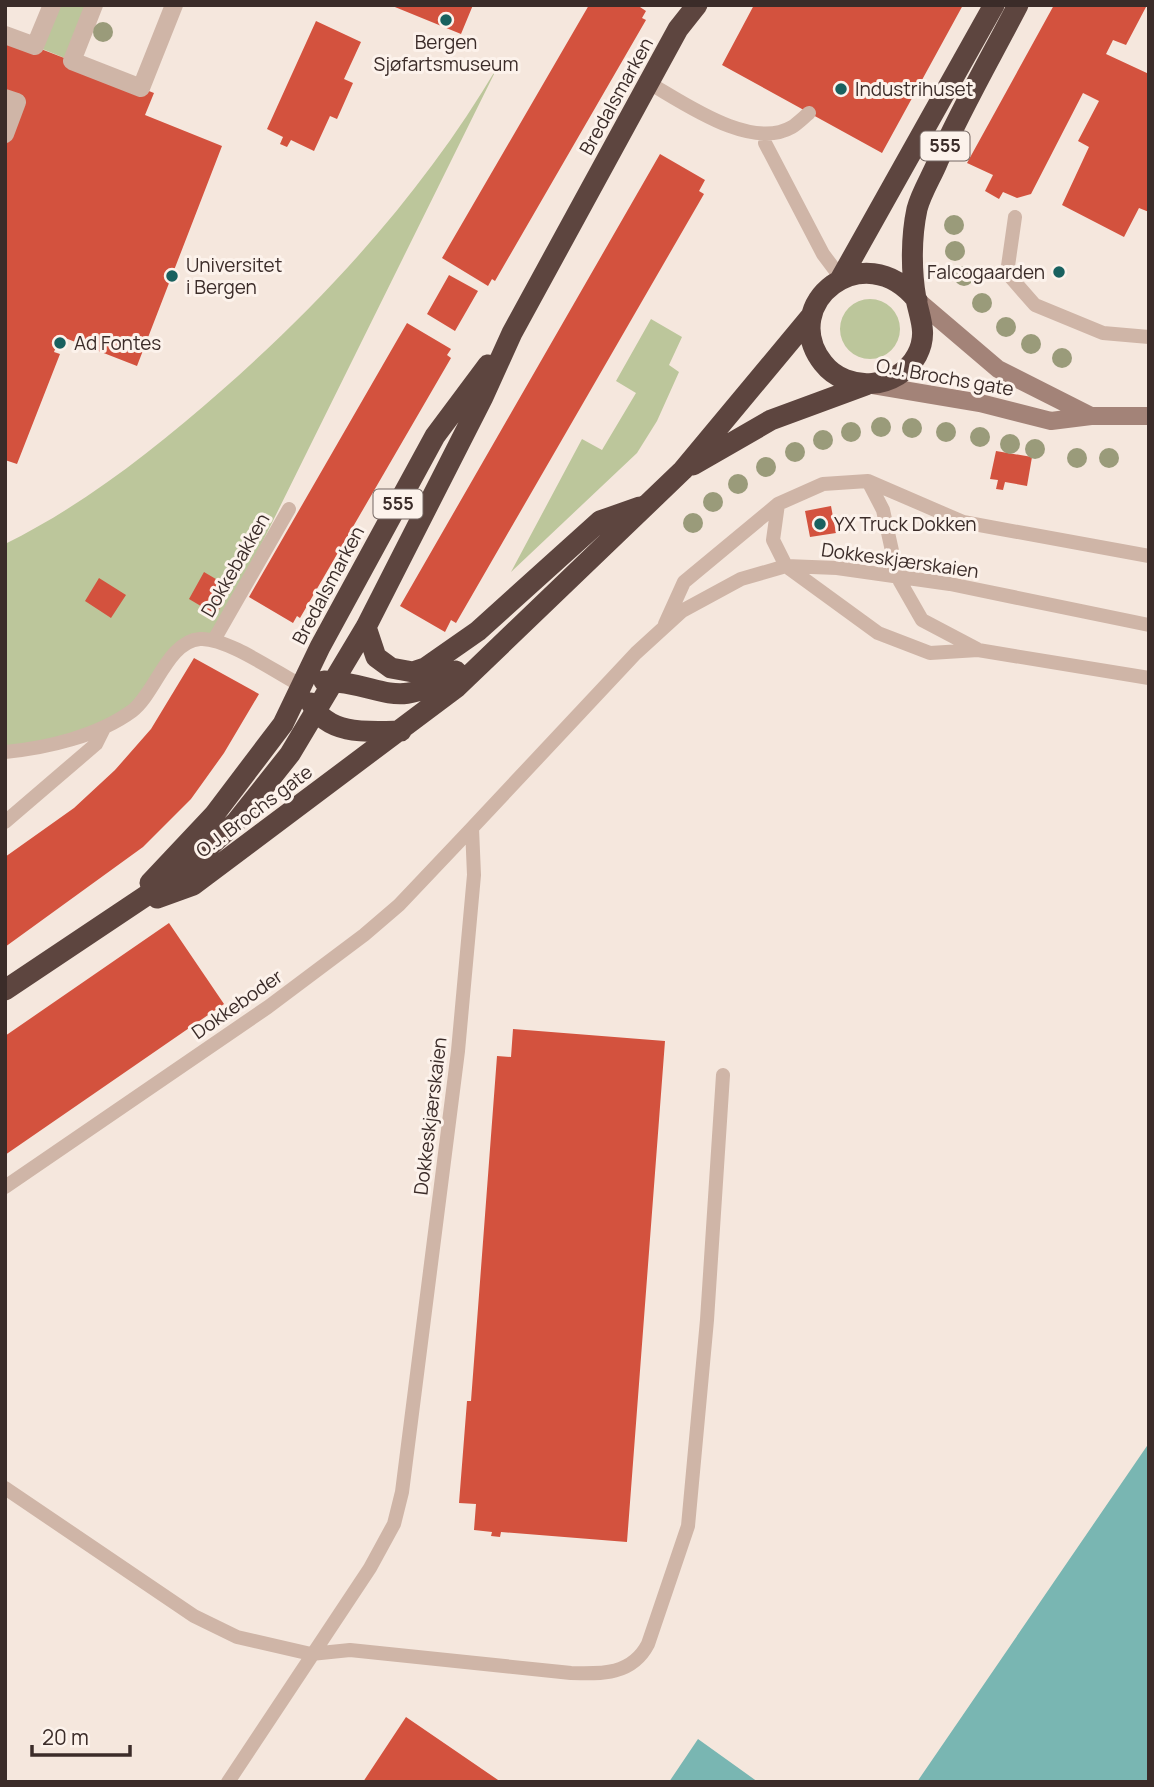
<svg xmlns="http://www.w3.org/2000/svg" width="1154" height="1787" viewBox="0 0 1154 1787" font-family="Manrope,sans-serif">
<rect width="100%" height="100%" fill="#f5e7dd"/>
<path fill="#bcc69b" d="M52 5H94L72 61 35 46Z
M498 66 214 640 185 646 146 698 104 728 5 752V544C84 505 155 449 221 391 328 297 425 190 498 66Z
M840 329a30 30 0 1 1 60 0a30 30 0 1 1-60 0Z
M651 319 682 337 669 365 679 372 657 421 637 453 511 572 582 439 602 450 636 393 616 381Z"/>
<path fill="#79b6b2" d="M1149 1443V1782H917Z
M698 1739 758 1782H669Z"/>
<path fill="#d3523e" d="M390 5H473L461 34Z
M589 5H637L646 11 642 18 646 20 495 281 492 279 488 286 442 258Z
M754 5H963L882 153 722 65Z
M1054 5 1146 7 1126 45 1113 40 1106 54 1149 74V212L1139 208 1124 237 1062 205 1089 147 1078 141 1099 101 1083 93 1031 194 1017 198 1003 192 999 199 985 191 993 175 967 163Z
M316 21 361 42 344 79 353 83 337 119 330 116 314 151 291 140 287 147 280 144 283 137 267 129Z
M5 35 154 93 145 115 222 146 137 366 60 336 54 352 60 354 17 464 5 460V134L17 102 5 98Z
M660 154 705 180 699 191 704 194 456 623 451 620 445 632 400 606Z
M449 275 478 291 455 331 427 314Z
M407 323 451 349 447 355 451 358 300 618 297 616 293 623 249 597Z
M996 451 1032 457 1027 486 1005 482 1003 490 996 489 998 480 990 479Z
M831 506 836 533 810 537 805 511Z
M204 572 231 588 216 615 189 599Z
M99 578 126 595 111 618 85 601Z
M194 658 259 694 224 753 191 799 143 847 5 947V857L74 808 115 770 151 729Z
M169 923 224 1004 5 1155V1036Z
M513 1029 665 1041 627 1542 501 1532 500 1537 491 1536 492 1532 474 1530 476 1504 459 1503 467 1401H471L497 1056 511 1057Z
M406 1717 501 1782H363Z"/>
<g fill="none" stroke-linecap="round" stroke-linejoin="round">
<path stroke="#cfb5a7" stroke-width="14" d="M649 83C684 103 751 151 792 127 798 123 804 117 809 113
M765 143 823 254 841 278
M1015 217 1007 273 1035 305 1103 333 1149 337
M868 481 883 510 898 578 922 620 977 649
M778 504 773 540 786 566 878 633 930 653 978 650 1149 678
M665 624 684 582 778 504 823 484 868 481 963 522 1149 556
M214 640 289 509
M5 752C47 748 98 736 132 711 155 694 168 641 200 639 226 637 277 673 302 686
M5 822 96 744 104 728
M5 1187 268 1007 364 935 399 905 472 828
M5 1488 194 1616 237 1637 311 1654 350 1650 571 1673C602 1674 632 1675 648 1644L688 1526 707 1320 723 1075
M228 1782 370 1568 394 1524 402 1492 458 1051 474 875 472 828 636 653 682 611 741 579 786 566 837 568 950 584 1149 625"/>
<path stroke="#cfb5a7" stroke-width="18" d="M94 5 72 61 141 88 174 5
M5 35 35 46 52 5
M5 98 17 102 5 134"/>
<path stroke="#a38378" stroke-width="18" d="M917 300 998 369 1091 416
M873 385 980 403 1051 421 1091 416H1149"/>
<path stroke="#5d453f" stroke-width="21" d="M841 278 994 5
M917 300C864 234 777 304 823 363 847 394 899 389 917 355 928 334 920 319 916 299 911 271 911 237 917 209 921 193 932 176 938 161 962 107 991 57 1018 5
M693 465 771 420 866 385
M366 627 376 657 391 668 413 672 425 668 478 631 600 521 640 507
M324 681C384 683 395 714 456 671
M311 703C328 736 369 732 401 731
M150 883 214 815 283 724 320 647 435 436 488 365
M157 898 193 885 457 687 683 470 812 315
M5 990 183 871 236 822 290 754 366 627 483 397 512 333 678 29 697 5"/>
</g>
<g fill="#9a9b7a">
<circle cx="103" cy="32" r="10"/>
<circle cx="954" cy="225" r="10"/>
<circle cx="955" cy="251" r="10"/>
<circle cx="964" cy="276" r="10"/>
<circle cx="982" cy="303" r="10"/>
<circle cx="1006" cy="327" r="10"/>
<circle cx="1031" cy="344" r="10"/>
<circle cx="1062" cy="358" r="10"/>
<circle cx="881" cy="427" r="10"/>
<circle cx="912" cy="428" r="10"/>
<circle cx="851" cy="432" r="10"/>
<circle cx="946" cy="432" r="10"/>
<circle cx="980" cy="437" r="10"/>
<circle cx="823" cy="440" r="10"/>
<circle cx="1010" cy="444" r="10"/>
<circle cx="1035" cy="449" r="10"/>
<circle cx="795" cy="452" r="10"/>
<circle cx="1077" cy="458" r="10"/>
<circle cx="1109" cy="458" r="10"/>
<circle cx="766" cy="467" r="10"/>
<circle cx="738" cy="484" r="10"/>
<circle cx="713" cy="502" r="10"/>
<circle cx="693" cy="523" r="10"/>
</g>
<g fill="#19615f" stroke="#fcf2eb" stroke-width="2.5">
<circle cx="446" cy="20" r="7"/>
<circle cx="841" cy="89" r="7"/>
<circle cx="1059" cy="272" r="7"/>
<circle cx="172" cy="276" r="7"/>
<circle cx="60" cy="343" r="7"/>
<circle cx="820" cy="524" r="7"/>
</g>
<g text-anchor="middle" stroke-width="6" stroke-linejoin="round" paint-order="stroke">
<g fill="#fcf2eb" stroke="#756763" stroke-width="2">
<rect x="920.5" y="131.5" width="49" height="29" rx="5"/>
<rect x="373.5" y="489.5" width="49" height="29" rx="5"/>
</g>
<g font-size="18" font-weight="bold" fill="#3b2c29">
<text x="945" y="152">555</text>
<text x="398" y="510">555</text>
</g>
<g font-size="19" fill="#3b2c29" stroke="#fcf2eb" text-anchor="start">
<text x="446" y="49" text-anchor="middle">Bergen<tspan x="446" dy="22">Sjøfartsmuseum</tspan></text>
<text x="855" y="96">Industrihuset</text>
<text x="186" y="272">Universitet<tspan x="186" dy="22">i Bergen</tspan></text>
<text x="1045" y="279" text-anchor="end">Falcogaarden</text>
<text x="74" y="350">Ad Fontes</text>
<text x="834" y="531">YX Truck Dokken</text>
</g>
<g font-size="19" fill="#3b2c29" stroke="#fcf2eb">
<text transform="translate(616 96) rotate(-61)" y="7">Bredalsmarken</text>
<text transform="translate(945 377) rotate(10)" y="7">O.J. Brochs gate</text>
<text transform="translate(900 560) rotate(8)" y="7">Dokkeskjærskaien</text>
<text transform="translate(235 565) rotate(-60)" y="7">Dokkebakken</text>
<text transform="translate(328 585) rotate(-62)" y="7">Bredalsmarken</text>
<text transform="translate(254 811) rotate(-37)" y="7">O.J. Brochs gate</text>
<text transform="translate(237 1004) rotate(-35)" y="7">Dokkeboder</text>
<text transform="translate(430 1116) rotate(-83)" y="7">Dokkeskjærskaien</text>
</g>
</g>
<rect width="1154" height="1787" fill="none" stroke="#3b2c29" stroke-width="14"/>
<path d="M32 1745v10h98v-10" fill="none" stroke="#3b2c29" stroke-width="3.5"/>
<text x="42" y="1745" font-size="21" fill="#3b2c29" stroke="#fcf2eb" stroke-width="5" paint-order="stroke">20 m</text>
</svg>
